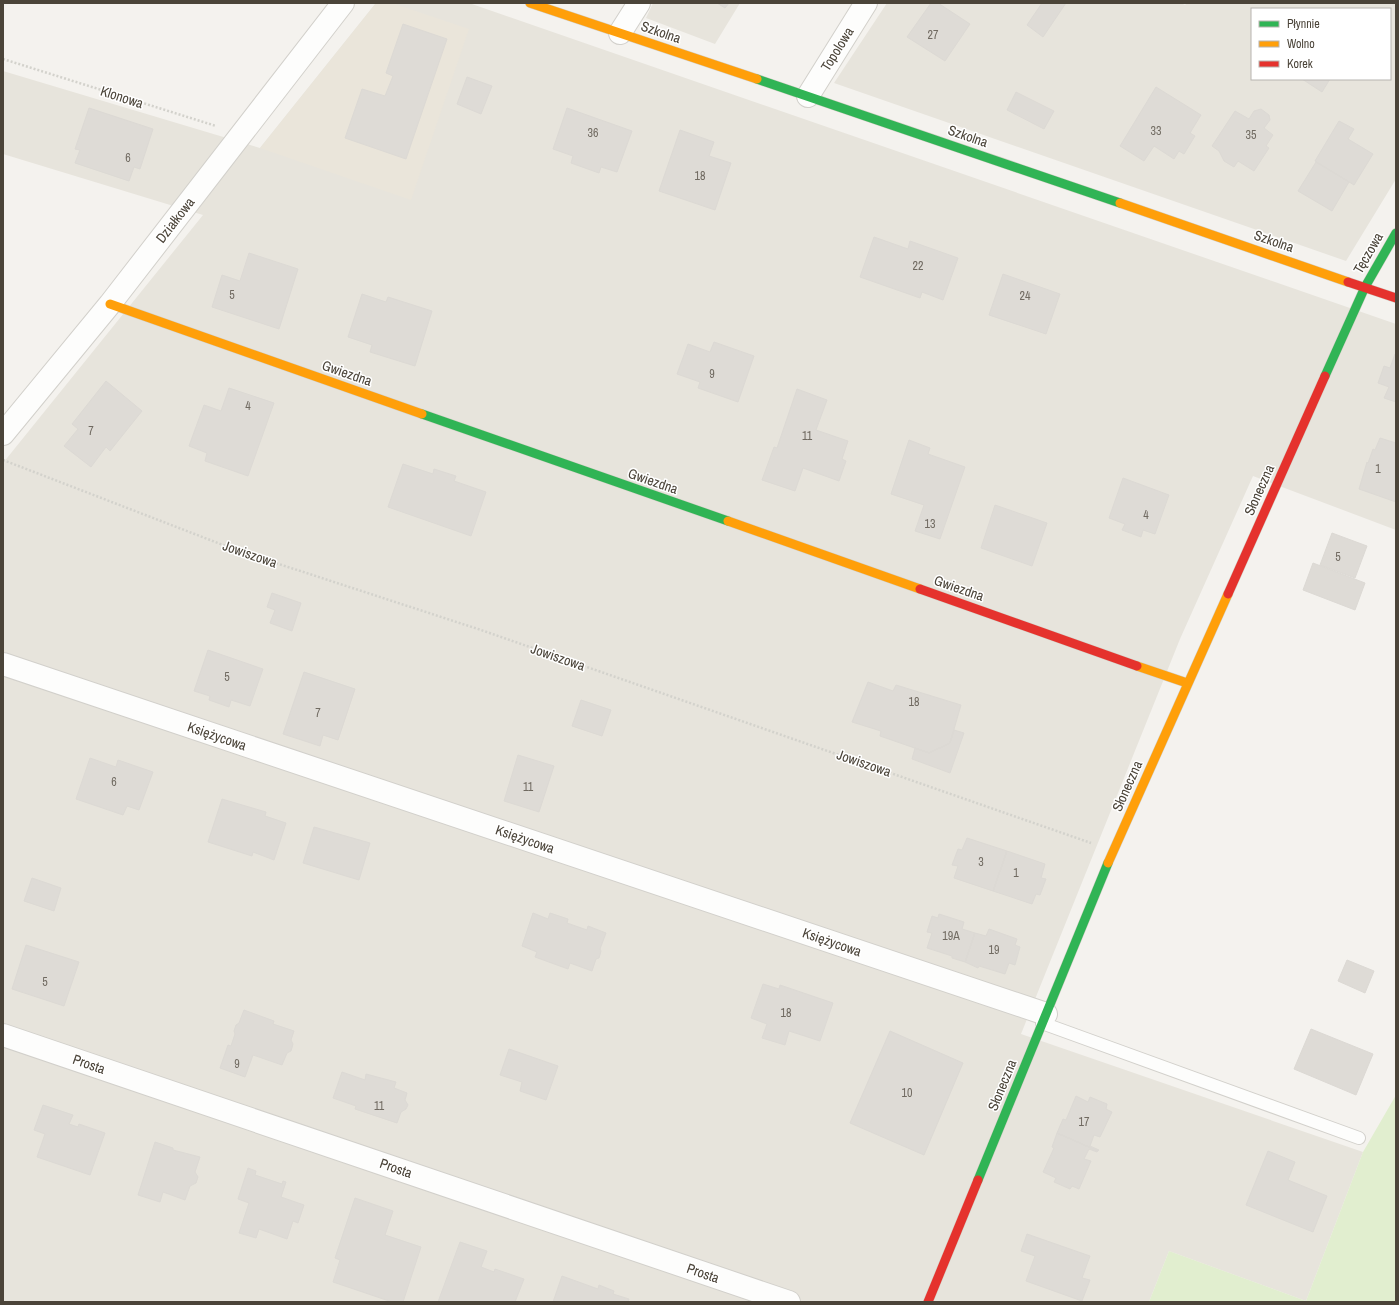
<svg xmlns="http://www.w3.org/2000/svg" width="1399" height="1305" viewBox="0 0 1399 1305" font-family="'Archivo Narrow',sans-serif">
<rect width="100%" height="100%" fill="#f4f2ee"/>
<path fill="#e7e4dc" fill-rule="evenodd" d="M376 3H469L1396 324V530L1253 476 1180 639 1021 1034 1363 1152 1306 1301 1169 1251 1149 1302H3V463L203 215 3 154V71L260 148Z
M653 3H740L715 44 646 18Z
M887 3H1181L1185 5 1187 3H1396V179L1346 261 834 83ZM1252 9H1390V79H1252Z"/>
<path fill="#eae5da" d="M376 3H392L469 29 411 200 260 148Z"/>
<path fill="#e1eecf" d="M1396 1095V1302H1149L1169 1251 1306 1301 1363 1152Z"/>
<path fill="#dedbd6" stroke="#dcd9d4" d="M717 3H729L725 8Z
M931 3H938L970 24 945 61 907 37Z
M1042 3H1066L1043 37 1027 25Z
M403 24 447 39 406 159 345 138 362 89 385 96 393 76 386 73Z
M467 77 492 86 481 114 457 104Z
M1302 79H1330L1322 92Z
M1156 87 1201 115 1190 133 1195 136 1184 154 1179 151 1174 159 1154 146 1144 161 1120 146Z
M1016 92 1054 111 1044 129 1007 110Z
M89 108 153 129 140 169 134 167 129 181 75 163 80 150 75 149Z
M567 108 632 131 617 172 601 167 599 173 571 163 573 156 553 149Z
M1261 109 1269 115 1270 120 1264 128 1273 135 1266 146 1269 148 1254 171 1238 161 1234 167 1224 161 1219 151 1212 146 1235 111 1249 119 1254 111Z
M1339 121 1354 129 1348 139 1373 154 1354 185 1315 161Z
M680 130 714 142 709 156 731 163 715 210 659 191Z
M1316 162 1349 182 1332 211 1298 191Z
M874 237 908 249 910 241 958 258 943 300 922 292 920 298 860 277Z
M249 253 298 269 279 329 212 307 222 275 240 281Z
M1003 274 1060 294 1046 334 989 315Z
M362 294 386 302 388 297 432 311 415 366 370 352 372 345 348 337Z
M714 342 754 356 738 402 698 388 700 382 677 374 688 344 710 352Z
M1395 354H1396V402L1384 398 1389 387 1378 383 1384 366 1390 368Z
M106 381 142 411 110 451 106 447 91 467 64 446 78 429 72 424Z
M229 388 274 403 248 476 205 461 207 453 189 446 204 405 221 411Z
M797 389 827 400 816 430 848 441 842 459 846 461 839 481 803 468 795 491 762 480 774 447 777 448Z
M1380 438 1396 443V502L1359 489 1367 462 1368 463 1373 449 1375 450Z
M909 440 930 448 928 454 965 467 940 539 915 531 924 505 891 494Z
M403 464 433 474 434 469 456 476 454 481 486 492 471 536 388 507Z
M1123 478 1169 495 1155 534 1143 530 1141 537 1122 530 1125 524 1109 518Z
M995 505 1047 523 1032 566 981 548Z
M1332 533 1367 546 1355 578 1320 565Z
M1313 563 1365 583 1355 610 1303 590Z
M272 593 301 603 292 631 270 623 275 610 267 607Z
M208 650 263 669 250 706 231 700 229 707 209 700 210 696 194 691Z
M304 672 355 689 338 740 323 735 320 746 283 734Z
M868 682 893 691 896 685 961 705 950 743 929 753 880 736 881 731 852 722Z
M581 700 611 710 602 736 572 726Z
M954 730 964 733 950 773 912 759 915 748 929 753 950 743Z
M518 755 554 766 539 812 504 801Z
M90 758 116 767 118 760 153 772 139 810 127 806 123 815 76 799Z
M222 799 266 812 265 816 286 823 274 860 253 852 252 856 208 842Z
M314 827 370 843 359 880 303 863Z
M967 838 1007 851 993 891 954 878 958 866 952 865 958 849 962 850Z
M1007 851 1045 864 1041 878 1046 879 1040 895 1036 894 1032 904 993 891Z
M32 878 61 888 54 911 24 901Z
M533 913 548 919 550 913 568 919 567 923 587 930 588 926 606 933 600 949 601 951 599 958 596 959 592 971 570 963 568 969 535 957 537 952 522 946Z
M939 914 964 922 962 929 975 933 965 962 952 958V956L927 948 932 933 927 932 932 916 938 918Z
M989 929 1017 939 1015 945 1020 947 1015 965 1009 963 1005 974 979 966 978 968 965 962 975 933 986 936Z
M26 945 79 962 64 1006 12 989Z
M1347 960 1374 971 1365 993 1338 981Z
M763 984 779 989 780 985 833 1003 820 1041 789 1031 785 1045 762 1038 767 1024 751 1018Z
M244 1010 274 1021 273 1024 294 1031 291 1040 293 1044 291 1051 287 1053 282 1065 253 1055 245 1077 220 1068 228 1045 231 1046 235 1034 234 1031 236 1025 239 1023Z
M1311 1029 1373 1054 1356 1095 1294 1069Z
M890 1031 963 1063 924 1155 850 1123Z
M509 1049 558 1066 546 1100 520 1091 522 1082 500 1075Z
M342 1072 365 1080 366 1074 396 1082 394 1088 407 1093 405 1100 408 1105 406 1109 401 1112 397 1123 355 1109 356 1106 333 1098Z
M1076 1096 1088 1102 1090 1097 1107 1104 1106 1109 1112 1112 1100 1137 1094 1135 1090 1146 1099 1150 1098 1151 1057 1133 1063 1119 1066 1120Z
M43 1105 73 1115 69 1124 78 1127 79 1124 105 1133 90 1175 37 1157 45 1134 34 1130Z
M1057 1133 1098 1151 1097 1152 1089 1149 1084 1159 1091 1161 1079 1189 1072 1186 1070 1189 1054 1182 1056 1178 1043 1172 1054 1148 1052 1147Z
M155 1142 173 1148V1150L200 1157 195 1172 198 1177 196 1183 190 1186 185 1200 163 1192 160 1202 138 1195Z
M1268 1151 1295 1162 1288 1180 1327 1196 1313 1232 1246 1205Z
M248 1168 256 1171 255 1175 282 1184 283 1181 286 1182 281 1197 304 1205 298 1223 293 1221 287 1239 259 1229 256 1238 239 1233 249 1203 238 1199Z
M355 1198 393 1211 385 1235 421 1247 403 1302H392L333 1282 340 1260 335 1258Z
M1027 1234 1090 1256 1082 1278 1090 1280 1082 1301 1026 1281 1035 1256 1021 1251Z
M460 1242 487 1251 481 1267 494 1272 495 1269 524 1279 515 1302H438Z
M562 1276 598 1289 599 1285 614 1291 613 1294 629 1299 628 1302H553Z"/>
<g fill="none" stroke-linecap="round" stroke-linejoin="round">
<g stroke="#d2d0cb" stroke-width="14">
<path id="lane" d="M1042 1023 1359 1138"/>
</g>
<g stroke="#d2d0cb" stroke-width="24">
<path id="street" d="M620 33 639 3
M808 96 866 3
M3 434 110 304 343 3
M3 664 1046 1014
M3 1035 789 1302"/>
</g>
<g stroke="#d3cfc5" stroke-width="10">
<path id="fast" d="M757 79 1120 203
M1325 376 1365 287 1396 233
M422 414 728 521
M978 1180 1108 863"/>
</g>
<g stroke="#d3cfc5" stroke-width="10">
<path id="slow" d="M530 3 757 79
M1120 203 1348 282
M110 304 422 414
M728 521 920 589
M1137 666 1187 683
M1108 863 1228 594"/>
</g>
<g stroke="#d3cfc5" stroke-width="10">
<path id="jam" d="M1348 282 1396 298
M920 589 1137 666
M1228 594 1325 376
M928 1302 978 1180"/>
</g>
<path stroke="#d3d2cc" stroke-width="2.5" stroke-dasharray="2 2" stroke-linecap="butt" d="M3 59 216 126
M3 460 236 550 481 630 1091 843"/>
<use href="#lane" stroke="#fdfdfc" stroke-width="12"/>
<use href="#street" stroke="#fdfdfc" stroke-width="22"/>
<use href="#fast" stroke="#30b455" stroke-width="9"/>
<use href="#slow" stroke="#ff9f0a" stroke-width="9"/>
<use href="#jam" stroke="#e5322d" stroke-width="9"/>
</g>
<g text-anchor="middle" stroke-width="3" stroke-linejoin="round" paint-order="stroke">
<g font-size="12" fill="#706a61">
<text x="933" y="39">27</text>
<text x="1156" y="135">33</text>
<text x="593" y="137">36</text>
<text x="1251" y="139">35</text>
<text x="128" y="162">6</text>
<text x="700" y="180">18</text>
<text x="918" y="270">22</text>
<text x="232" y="299">5</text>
<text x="1025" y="300">24</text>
<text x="712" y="378">9</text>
<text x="248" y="410">4</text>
<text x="91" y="435">7</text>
<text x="807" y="440">11</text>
<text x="1378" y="473">1</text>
<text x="1146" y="519">4</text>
<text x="930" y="528">13</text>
<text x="1338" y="561">5</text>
<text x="227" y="681">5</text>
<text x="914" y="706">18</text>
<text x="318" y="717">7</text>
<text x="114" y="786">6</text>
<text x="528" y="791">11</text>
<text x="981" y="866">3</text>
<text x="1016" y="877">1</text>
<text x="951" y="940">19A</text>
<text x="994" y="954">19</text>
<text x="45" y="986">5</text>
<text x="786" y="1017">18</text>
<text x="237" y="1068">9</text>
<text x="907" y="1097">10</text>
<text x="379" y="1110">11</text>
<text x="1084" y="1126">17</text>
</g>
<g font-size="14" fill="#4b4439" stroke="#fff">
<text transform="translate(661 32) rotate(19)" y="5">Szkolna</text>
<text transform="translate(837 49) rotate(-58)" y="5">Topolowa</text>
<text transform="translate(122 97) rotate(18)" y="5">Klonowa</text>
<text transform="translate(968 136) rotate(19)" y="5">Szkolna</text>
<text transform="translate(175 220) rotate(-52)" y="5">Działkowa</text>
<text transform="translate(1274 241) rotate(19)" y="5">Szkolna</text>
<text transform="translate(1368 253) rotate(-60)" y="5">Tęczowa</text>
<text transform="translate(347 373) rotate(19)" y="5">Gwiezdna</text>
<text transform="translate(653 481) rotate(19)" y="5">Gwiezdna</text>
<text transform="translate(1259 490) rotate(-66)" y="5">Słoneczna</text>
<text transform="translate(250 554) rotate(19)" y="5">Jowiszowa</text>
<text transform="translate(959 588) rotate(19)" y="5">Gwiezdna</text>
<text transform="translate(558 657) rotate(19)" y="5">Jowiszowa</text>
<text transform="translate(217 736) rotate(19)" y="5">Księżycowa</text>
<text transform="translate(864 763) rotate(19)" y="5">Jowiszowa</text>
<text transform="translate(1127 786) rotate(-66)" y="5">Słoneczna</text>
<text transform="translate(525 839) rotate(19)" y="5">Księżycowa</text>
<text transform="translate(832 942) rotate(19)" y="5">Księżycowa</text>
<text transform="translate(89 1064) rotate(19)" y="5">Prosta</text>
<text transform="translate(1002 1085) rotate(-68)" y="5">Słoneczna</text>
<text transform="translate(396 1168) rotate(19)" y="5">Prosta</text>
<text transform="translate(703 1273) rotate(19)" y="5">Prosta</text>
</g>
</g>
<rect width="1399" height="1305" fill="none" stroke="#4b4439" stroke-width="8"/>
<rect x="1251" y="8" width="140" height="72" fill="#ffffff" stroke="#b7b4b0"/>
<rect x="1259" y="21" width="20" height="6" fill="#30b455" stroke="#b7b4b0"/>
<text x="1287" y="28" font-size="12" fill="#4b4439">Płynnie</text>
<rect x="1259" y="41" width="20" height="6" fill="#ff9f0a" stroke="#b7b4b0"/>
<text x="1287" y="48" font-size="12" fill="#4b4439">Wolno</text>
<rect x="1259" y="61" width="20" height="6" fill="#e5322d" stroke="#b7b4b0"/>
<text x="1287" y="68" font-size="12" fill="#4b4439">Korek</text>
</svg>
